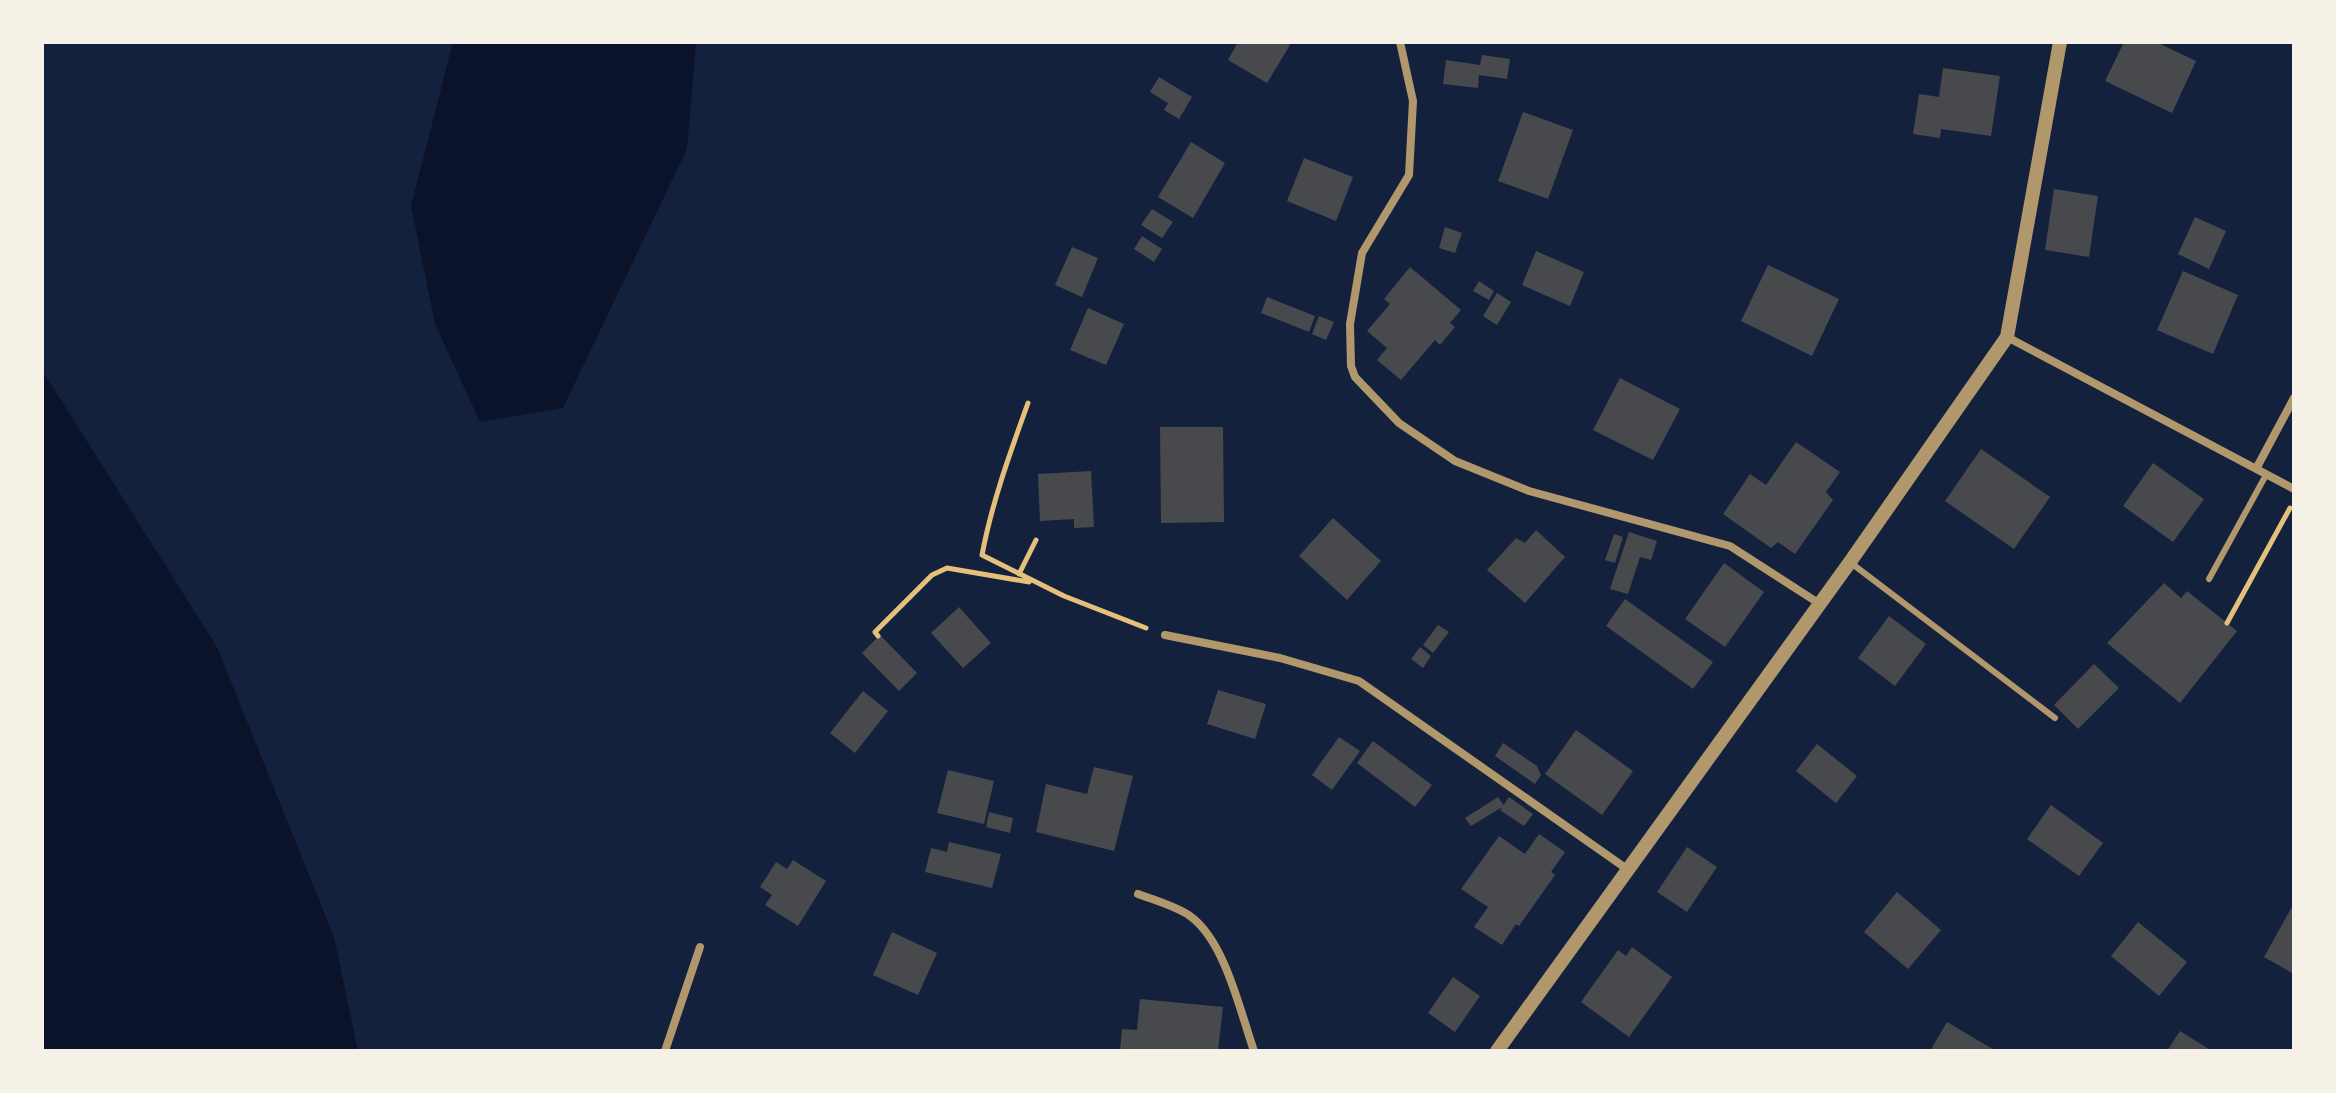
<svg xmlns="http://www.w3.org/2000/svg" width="2336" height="1093" viewBox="0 0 2336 1093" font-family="'DM Sans',sans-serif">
<rect width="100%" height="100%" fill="#14213d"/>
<path fill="#0b132b" d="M453 42H696L687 149 563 408 480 422 435 324 411 206Z
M42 370 217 647 334 937 358 1051H42Z"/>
<path fill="#48494c" d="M1238 42H1285L1290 45 1267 83 1228 60Z
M2124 42H2156L2196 61 2172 113 2105 81Z
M1482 55 1510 59 1507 79 1479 75 1478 88 1443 84 1446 60 1480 65Z
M1943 68 2000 76 1991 136 1941 129 1940 138 1913 134 1919 94 1939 97Z
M1159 77 1192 97 1179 119 1164 110 1168 103 1150 92Z
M1523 112 1573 130 1548 199 1498 181Z
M1191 142 1225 163 1193 218 1158 197Z
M1304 158 1353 177 1336 221 1287 201Z
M2054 189 2098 196 2089 257 2045 250Z
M1152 209 1173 222 1162 238 1141 225Z
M2195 217 2226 231 2209 269 2178 254Z
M1445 227 1462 233 1455 253 1439 248Z
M1142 236 1162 249 1154 262 1134 249Z
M1072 247 1098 258 1082 297 1055 285Z
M1536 251 1584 272 1570 306 1522 285Z
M1768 265 1839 299 1812 356 1741 321Z
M1410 267 1461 310 1450 323 1455 327 1440 345 1435 340 1401 380 1377 360 1387 348 1367 331 1390 304 1384 299Z
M2183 271 2238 295 2213 354 2157 330Z
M1479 281 1494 291 1489 300 1473 291Z
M1497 293 1511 302 1497 325 1483 316Z
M1267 297 1315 316 1309 332 1261 313Z
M1088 308 1124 324 1106 365 1070 350Z
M1319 316 1334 322 1326 340 1312 334Z
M1620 378 1680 409 1653 460 1593 430Z
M1160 427H1223L1224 522 1161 523Z
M1796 442 1840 472 1826 492 1833 500 1795 554 1778 542 1771 548 1723 514 1750 474 1766 485Z
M1981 449 2050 497 2014 549 1945 501Z
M2153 463 2204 499 2173 542 2123 506Z
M1091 471 1094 527 1074 528V519L1040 521 1038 474Z
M1333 518 1381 561 1347 600 1299 556Z
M1536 530 1565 557 1525 603 1487 570 1516 538 1525 543Z
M1629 532 1657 541 1651 560 1640 557 1628 594 1610 589Z
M1614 534 1623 537 1615 563 1605 560Z
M1724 563 1764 592 1725 647 1685 619Z
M2164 583 2181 598 2187 591 2237 631 2180 703 2107 643Z
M1625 599 1713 662 1693 689 1606 626Z
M959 607 991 643 963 668 931 633Z
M1889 616 1926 644 1895 686 1858 658Z
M1438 625 1449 632 1433 653 1423 645Z
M880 635 917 673 899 691 862 653Z
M1420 647 1431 656 1423 668 1411 659Z
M2094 664 2119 688 2078 729 2054 705Z
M1218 690 1266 704 1255 739 1207 724Z
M863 691 888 711 855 753 830 733Z
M1576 730 1633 771 1602 815 1545 774Z
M1339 737 1360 751 1332 790 1312 775Z
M1373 741 1432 785 1415 807 1357 763Z
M1503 743 1537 766 1541 775 1535 784 1495 756Z
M1817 744 1857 776 1836 803 1796 771Z
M1094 767 1133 776 1114 851 1036 832 1046 784 1087 794Z
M948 770 994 781 984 824 937 813Z
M1498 797 1504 806 1471 826 1465 818Z
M1509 797 1533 814 1524 826 1500 810Z
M2051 805 2103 843 2079 876 2027 839Z
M989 812 1013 818 1010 833 986 827Z
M1539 834 1565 852 1551 872 1555 875 1519 926 1516 924 1502 945 1474 927 1488 907 1461 889 1499 836 1525 854Z
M949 842 1001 854 992 888 925 872 931 848 947 852Z
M1687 847 1717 867 1687 912 1657 892Z
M793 860 826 881 798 926 765 905 772 895 760 887 776 862 787 869Z
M1897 892 1941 930 1908 969 1864 932Z
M2294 903V974L2264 957Z
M2138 922 2187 962 2159 996 2111 956Z
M892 932 937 953 918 995 873 975Z
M1632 947 1672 977 1629 1037 1581 1002 1618 950 1626 956Z
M1453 977 1480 996 1455 1032 1428 1013Z
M1140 999 1223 1007 1218 1051H1120L1122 1029 1137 1030Z
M1947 1022 1996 1051H1930Z
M2180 1031 2212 1051H2167Z"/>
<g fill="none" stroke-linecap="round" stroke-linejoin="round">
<path stroke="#e5c07b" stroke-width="5" d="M1028 403C1010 453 992 502 982 555L1064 596 1146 628
M1019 574 1036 540
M2227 623 2290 508
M878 636 875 632 932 575 947 568 1029 582"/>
<path stroke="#b1986c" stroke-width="6" d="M1851 563 2055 718
M2209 579 2266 475"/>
<path stroke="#b1986c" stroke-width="8" d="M1400 42 1413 101 1409 175 1362 253 1350 324 1351 366 1355 377 1399 423 1455 461 1529 491 1730 546 1820 604
M2007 337 2294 489
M2256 469 2294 398
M1165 635 1280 658 1359 681 1627 869
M1138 894C1154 900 1176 906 1190 916 1225 941 1240 1011 1254 1051
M665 1051 700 947"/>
<path stroke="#b1986c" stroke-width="14" d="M1497 1051 1850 562 2007 337 2060 42"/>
</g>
<rect width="2336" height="1093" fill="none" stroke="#f6f1e7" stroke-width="88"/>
</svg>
